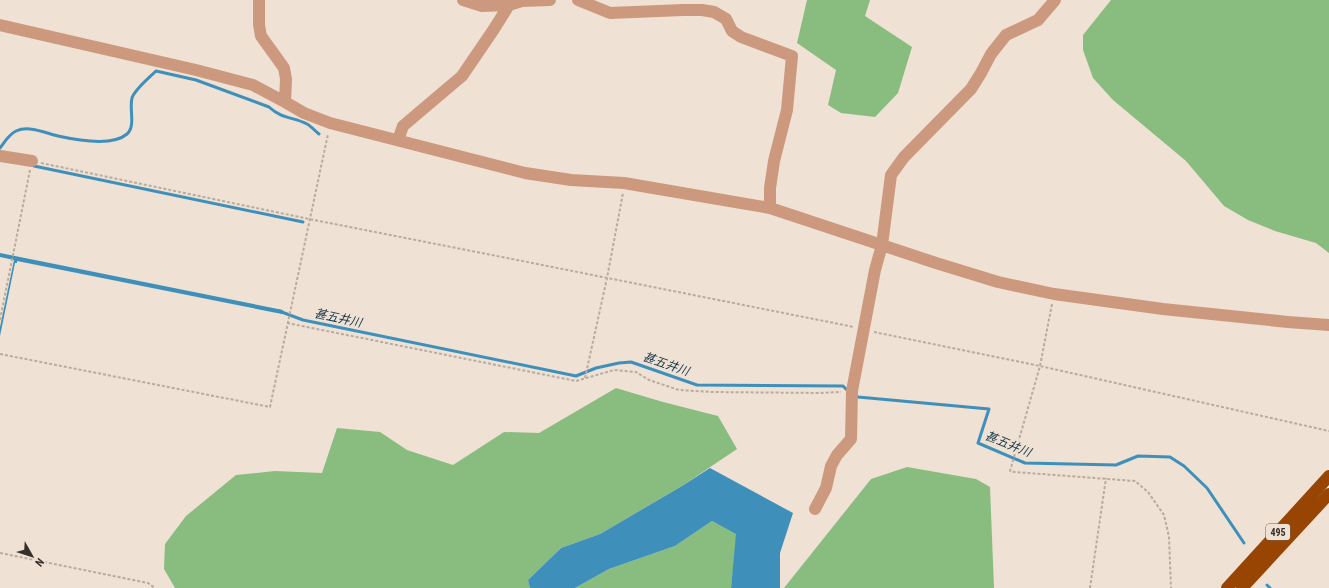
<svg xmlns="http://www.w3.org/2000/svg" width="1329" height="588" viewBox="0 0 1329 588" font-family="'Roboto Condensed','Noto Sans JP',sans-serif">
<rect width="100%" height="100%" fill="#efe1d3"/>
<path fill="#89bd80" d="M807 0H870L865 16 912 47 898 93 875 117 841 113 828 105 836 70 797 43Z
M1111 0H1329V253L1316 243 1275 231 1248 220 1224 206 1186 161 1113 100 1093 78 1083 50V35Z
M616 388 663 402 718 416 737 449 682 486 600 534 561 548 528 580 530 588H175L164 569 165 544 186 516 236 475 275 471 322 473 337 428 380 432 407 450 453 465 504 432 539 433Z
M907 467 976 479 990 487 994 588H784L871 479Z
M712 521 737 534 731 588H575L609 569 675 546Z"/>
<path fill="#3e90bb" d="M0 253 283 310 282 314 17 261V263H15L0 336V327L14 260 0 257Z
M710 468 793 513 780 553V588H731L736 534 712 521 675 546 609 569 575 588H530L528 580 561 548 600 534 682 486Z"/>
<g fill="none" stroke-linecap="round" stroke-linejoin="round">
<path stroke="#3e90bb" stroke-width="3" d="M0 148C5 142 8 135 16 131 29 125 45 133 58 136 76 140 112 147 127 134 136 126 129 109 132 98 135 89 149 78 156 71L196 80 269 107C282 119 293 117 307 124 311 126 315 131 319 134
M34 166 303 222
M279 311 303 320 576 376 596 368 619 363 631 362 697 385 843 386 848 391
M855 395 858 397 989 409 978 443 1025 463 1116 465 1138 456 1170 457 1184 466 1207 488 1244 543
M1267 585 1270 588"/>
<path stroke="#b7aca0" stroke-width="2" stroke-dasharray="3 2" stroke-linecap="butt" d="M41 163 309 219 502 257 854 327
M1052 304 1040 366 1010 471 1014 472 1135 481 1148 492 1164 515 1169 537 1171 588
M0 320 30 170
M287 323 576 381 614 370 636 372 649 380 679 390 712 392 821 393 841 392
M874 332 1040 366 1329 431
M0 354 270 407 328 134
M585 378 607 278 623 193
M0 553 148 583 155 588
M1090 588 1106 478"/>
<path stroke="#cd997e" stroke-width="12" d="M259 0V25L261 36 284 68 286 79 285 102
M463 0 482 6 509 5 522 1 550 0
M578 0 610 13 683 10H702L714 12 726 19 732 31 741 37 792 56 787 110 774 161 770 188V208
M0 25 196 70 253 85 285 102 304 113 330 123 525 173 571 180 624 183 770 208 936 263 998 282 1054 294 1163 309 1288 322 1329 325
M398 140 403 126 462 76 494 29 509 5 511 0
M0 156 32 161
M815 509 826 488 831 466 837 455 851 439 852 391 875 270 882 245 891 175 904 157 971 89 981 73 991 54 1006 35 1038 20 1055 0"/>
<path stroke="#984503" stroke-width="12" d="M1227 588 1329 476
M1242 588 1329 494"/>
</g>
<g text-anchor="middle" stroke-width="4" stroke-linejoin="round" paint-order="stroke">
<rect fill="#efe1d3" stroke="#6e655d" stroke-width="1" x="1266" y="524" width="24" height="16" rx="3"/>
<g font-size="10" font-weight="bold" fill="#36302b">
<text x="1278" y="536">495</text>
</g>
<g font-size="12" font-style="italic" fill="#133749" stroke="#efe1d3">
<text transform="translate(338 318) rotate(12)" y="4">甚五井川</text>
<text transform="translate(666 364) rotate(19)" y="4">甚五井川</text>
<text transform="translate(1008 444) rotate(22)" y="4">甚五井川</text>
</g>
</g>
<g transform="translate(32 556) rotate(129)" stroke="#efe1d3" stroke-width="3" paint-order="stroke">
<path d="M0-3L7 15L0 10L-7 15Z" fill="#36302b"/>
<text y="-6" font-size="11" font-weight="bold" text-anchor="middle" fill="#36302b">N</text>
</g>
</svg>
